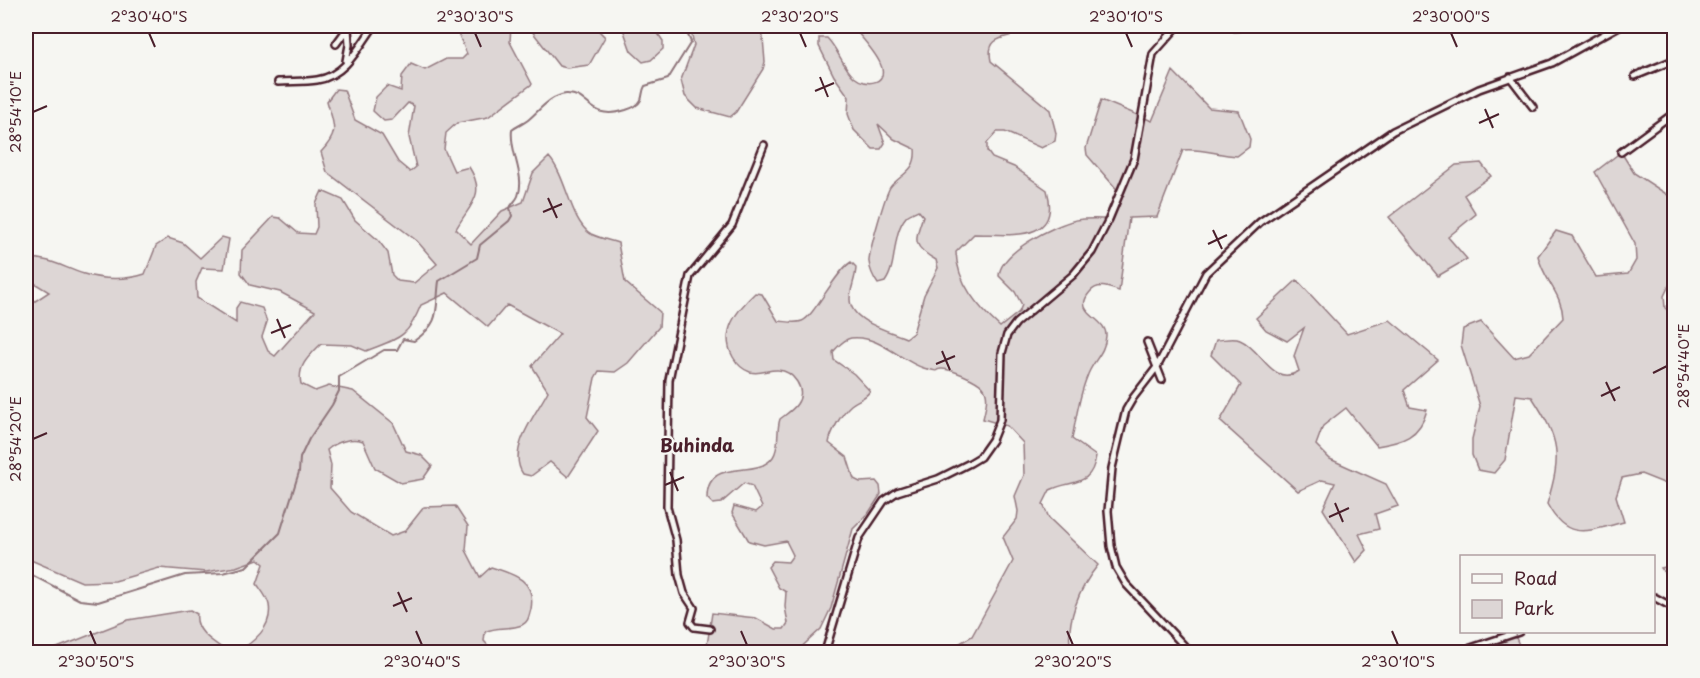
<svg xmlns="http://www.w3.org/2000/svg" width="1700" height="678" viewBox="0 0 1700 678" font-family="'Playpen Sans',sans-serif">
<rect width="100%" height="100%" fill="#f6f6f2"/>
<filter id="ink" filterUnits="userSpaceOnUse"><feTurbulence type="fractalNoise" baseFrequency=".0167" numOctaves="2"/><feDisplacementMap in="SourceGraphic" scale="12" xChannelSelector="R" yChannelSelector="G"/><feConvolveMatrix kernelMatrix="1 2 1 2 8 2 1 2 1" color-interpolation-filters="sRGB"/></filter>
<g filter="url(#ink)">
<path fill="#ddd6d5" stroke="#947a80" stroke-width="1.5" d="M455 26H511L510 42 532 84 488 117 457 123 446 133 444 149 454 171 469 167C487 195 470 204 456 229L471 244 502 211 523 202 533 173 549 157C567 177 570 221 591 234 599 238 609 240 618 243L625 282 660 312 659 327 628 363 615 372 599 371 595 378 587 417 598 431 568 477 550 462 531 476 523 474C506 450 537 413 548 391L532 366 560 334 507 305 488 327 447 293 421 305C407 339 399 338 366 351L352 345 321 344C309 356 297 366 301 384L315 391 329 386 353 391 393 423 406 451 421 455 432 466 423 479 401 483 375 468 363 441C351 437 336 442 327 450L331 465 330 488 351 512 391 536 405 531 424 507 455 506 468 526 466 550 480 577 491 567C514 574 536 580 531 609 529 615 529 622 522 625 510 630 497 626 485 632L484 641 494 652H236C253 643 273 627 269 605 268 598 261 590 257 584L264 564 258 559 236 567 206 572 159 568 115 581 82 582 26 558V307L49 292 26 278V258C50 258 62 267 84 274 103 280 127 280 145 274L156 246 168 238 183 243 200 258 222 237 229 239 224 269 202 268 196 282 197 298 236 323V308L240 302 262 308 267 322 262 337 268 351 275 356 315 311 280 292 250 285 241 273 242 250 273 217 280 218 298 233 314 234 317 227 316 204 322 191 343 200 355 220 378 240 388 253 392 275 398 281 414 283 437 264 417 241 327 172 321 152C340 132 334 126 327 101L336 89 344 90 355 120 382 135 398 162 410 172 416 167 409 137 414 106 408 103 392 120 384 121 373 111 376 97 387 86 401 91 402 76 411 64 425 70 446 59H462L467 54Z
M528 26H594L605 37 589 65 567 68 559 66Z
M622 26H653L663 41V49L651 60 643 62 631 51Z
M690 26H762L765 62 763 69 736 112 730 117 697 108 685 96 681 80 694 45Z
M852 26H1026L1025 31C1010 39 985 33 991 61L1050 110 1056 133 1055 141 1041 148 1005 132H997L987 143V151L992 158 1014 167 1047 190C1062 244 1009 234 974 234L956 252C957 283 978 307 1000 327L1019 312 1022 305 1015 292 999 276C1000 252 1054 225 1076 220 1087 218 1099 219 1110 219L1120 193 1087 155 1086 148 1101 100 1152 121 1173 71 1209 108 1239 111 1250 139 1249 147 1237 156C1218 155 1202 148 1183 150L1157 217 1129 218 1119 291C1110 288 1098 282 1090 292 1071 314 1107 317 1106 336 1105 354 1092 361 1087 377 1079 396 1076 419 1072 439L1096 456C1091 489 1071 479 1050 490L1043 504 1049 518 1098 565C1079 588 1065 623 1071 652H945L972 636 1013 561 1003 537 1017 519 1018 511 1015 496 1024 475 1023 443 1007 426 983 419C985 409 990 395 983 387 977 380 950 368 941 369 933 370 940 372 932 370 904 366 881 334 851 338 843 339 838 347 833 352L834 360 854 374 870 391C865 399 858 399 851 405 842 413 831 431 829 443L847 457 854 479 860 482 876 481 880 486 881 494 868 514 853 529 831 608 821 629 796 652H706L712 613 756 618 776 629H784L788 623 785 607 786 592 779 588 768 567 773 561 788 562 793 555 786 541 764 545 749 541 732 513 734 506 756 512 762 507 752 486 744 483 721 503 713 504 707 498C707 455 756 481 773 457 780 447 776 431 780 419 785 415 793 410 797 404 807 389 793 371 778 370 769 369 760 375 750 372 744 370 737 364 733 357 719 332 737 310 755 293L762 294 778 321C785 321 795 324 802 321 814 317 834 273 851 262L856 267C856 278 850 289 850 299 850 322 890 331 906 338L913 333 924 295 938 268 936 260C911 246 915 240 923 216L918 210C915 212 908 214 906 217 891 235 898 264 885 282L878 284C873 277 870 270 869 262 868 255 886 191 891 186 903 173 917 170 915 149L894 139 878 124 885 143 881 149H873L854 130 848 114 849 97 834 76 819 46V38H827C838 49 843 67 854 77 867 88 890 83 880 63 874 50 861 37 852 26Z
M1229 26H1271L1265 29 1234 32Z
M1621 152 1634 173 1674 199V275L1664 296 1665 308 1674 316V484H1666L1641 474 1622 478 1616 496 1624 522C1588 531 1567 542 1547 504 1562 455 1560 440 1532 397L1516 395 1505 460 1494 473 1478 470 1472 455V439L1480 406 1461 345 1463 329 1481 322 1514 358 1529 354 1563 318C1562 293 1544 281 1538 256L1556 231 1572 236 1596 277 1628 274 1636 260 1635 244 1595 172Z
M1481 163 1491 176 1464 195 1476 214 1448 237 1467 259 1438 276 1389 217 1456 165Z
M1297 280 1347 334 1390 320 1438 360 1404 390 1410 407 1427 410C1420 437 1402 442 1377 446L1346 408 1323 426 1316 445 1330 459 1386 484 1398 506 1375 514 1379 529 1359 534 1367 550 1356 562 1323 509 1335 483 1322 480 1298 491 1220 421 1241 385 1211 355 1216 340C1223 340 1234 337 1240 340 1262 349 1272 388 1299 371L1294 356 1304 328 1287 341 1266 330 1256 318Z
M1674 565V586L1661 568Z
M190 610 197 614C194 632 215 643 228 652H47L128 620Z
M1514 633 1522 652H1464Z"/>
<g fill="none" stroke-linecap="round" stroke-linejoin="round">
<path stroke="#8e747a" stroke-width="2" d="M26 572 80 600 98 602 185 575 223 573 246 567 280 533 299 472 300 458 309 439 332 405 339 391V377L384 350H397L403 339 414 341C442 322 435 310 439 281L477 258 480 245 509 221 512 216 510 208C512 203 516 201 518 196 526 176 509 151 512 130 517 126 523 124 528 120 540 110 549 96 566 94 591 93 587 122 626 110 632 108 638 106 641 100 643 95 642 91 645 86L668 79 691 42 684 26"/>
<g stroke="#4a1f2b" stroke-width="10">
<path id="street" d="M336 44 347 29
M346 61 349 45 348 27
M1635 76 1674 60
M1510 77 1533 107
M278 82C291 81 305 82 317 80 345 76 359 47 374 26
M1621 152 1674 113
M1147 342 1162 380
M1654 597 1674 608
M710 629 694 627 690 622 694 608 684 593 679 575 676 540 667 507 669 380 690 276 732 225 764 145
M825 652 859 538 884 501 897 492 938 479 970 463 980 457 992 440 1000 420 1002 353 1007 335 1016 323 1073 275 1092 252 1109 219 1134 159 1153 54 1178 26
M1190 652 1126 584 1116 567 1111 546 1108 511 1112 468 1126 410 1133 398 1157 367 1206 273 1260 222 1393 131 1479 89 1552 63 1619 26
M1459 652 1519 632"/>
</g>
<use href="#street" stroke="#f6f6f2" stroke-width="5"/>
</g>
</g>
<path fill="none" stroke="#4a1f2b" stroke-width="2" d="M149 33 155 47M475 33 481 47M800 33 806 47M1126 33 1132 47M1451 33 1457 47M820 77 828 97M815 91 834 83M1485 109 1493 128M33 112 47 106M1479 123 1499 114M548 198 557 218M543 212 562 204M1213 230 1222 249M1208 244 1227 235M277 319 285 338M271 333 291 325M942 351 950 370M936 364 955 356M1653 373 1667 366M1606 382 1615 401M1601 396 1620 387M33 439 47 433M670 472 678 491M665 485 684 477M1335 503 1343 522M1329 517 1349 508M398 592 407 612M393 606 412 598M90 631 96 645M416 631 422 645M741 631 747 645M1067 631 1073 645M1392 631 1398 645"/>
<g text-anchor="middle" stroke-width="4.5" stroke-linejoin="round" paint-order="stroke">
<g font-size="18" font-weight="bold" fill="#4a1f2b" stroke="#f6f6f2">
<text x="697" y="452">Buhinda</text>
</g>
</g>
<rect width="1700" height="678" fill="none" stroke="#f6f6f2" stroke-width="66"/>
<rect x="1460" y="555" width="195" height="78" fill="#f6f6f2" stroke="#b1a0a2" stroke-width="1.5"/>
<rect x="1472" y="574" width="30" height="9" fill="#f6f6f2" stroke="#b1a0a2" stroke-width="1.5"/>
<text x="1514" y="585" font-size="18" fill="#4a1f2b">Road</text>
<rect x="1472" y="600" width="30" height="18" fill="#ddd6d5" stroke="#b1a0a2" stroke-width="1.5"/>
<text x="1514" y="615" font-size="18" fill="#4a1f2b">Park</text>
<rect x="33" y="33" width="1634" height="612" fill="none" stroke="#4a1f2b" stroke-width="2"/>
<g font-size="15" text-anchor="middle" fill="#4a1f2b">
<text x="149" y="22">2°30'40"S</text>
<text x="475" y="22">2°30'30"S</text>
<text x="800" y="22">2°30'20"S</text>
<text x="1126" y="22">2°30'10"S</text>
<text x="1451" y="22">2°30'00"S</text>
<text transform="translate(16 112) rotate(-90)" y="5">28°54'10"E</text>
<text transform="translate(1684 366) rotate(-90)" y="5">28°54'40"E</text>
<text transform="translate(16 439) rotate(-90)" y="5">28°54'20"E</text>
<text x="96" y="667">2°30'50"S</text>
<text x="422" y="667">2°30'40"S</text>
<text x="747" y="667">2°30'30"S</text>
<text x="1073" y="667">2°30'20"S</text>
<text x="1398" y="667">2°30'10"S</text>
</g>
</svg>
